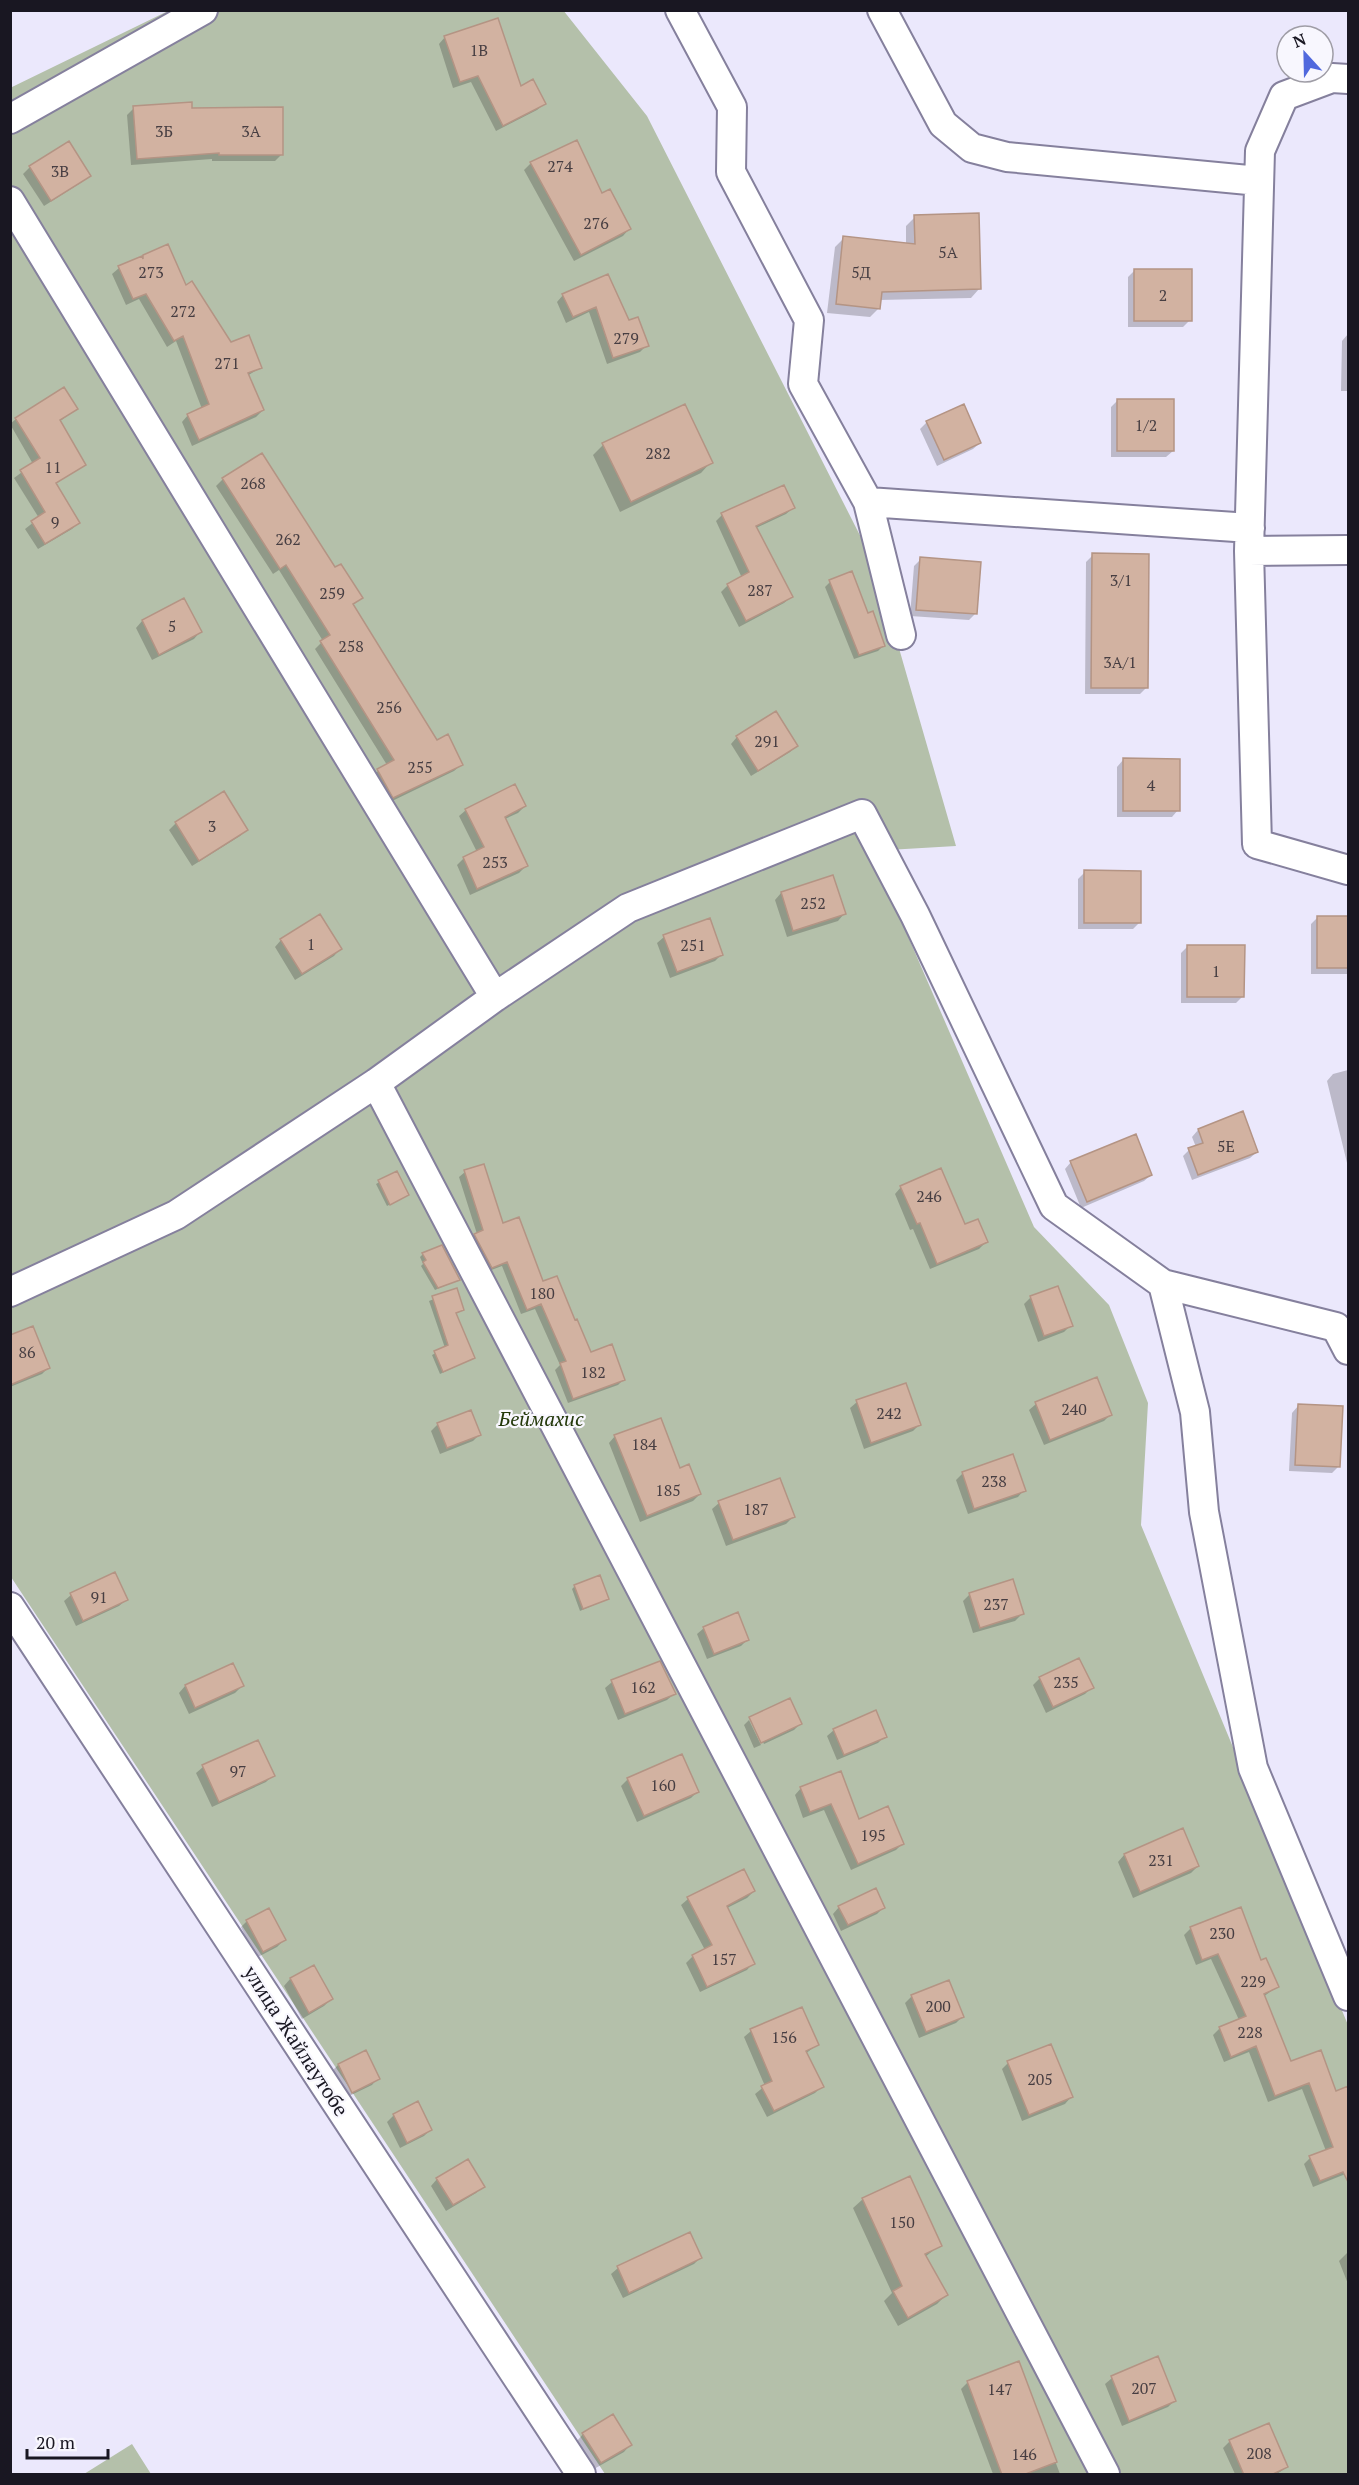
<svg xmlns="http://www.w3.org/2000/svg" width="1359" height="2485" viewBox="0 0 1359 2485" font-family="'PT Serif',serif">
<rect width="100%" height="100%" fill="#ebe8fc"/>
<path fill="#b4c0aa" d="M563 10 647 116 875 565 956 846 871 851 1034 1227 1109 1305 1148 1403 1141 1525 1348 2025V2474H605L11 1577 10 88 168 11Z
M132 2444 151 2474H84Z"/>
<path fill="#0003" d="M445 37 520 88 544 104 537 110 496 131 471 82 453 88 439 44Z
M134 108 191 109 282 154 275 161H212V159L131 165 127 115Z
M531 163 629 229 623 236 574 261 524 170Z
M30 167 89 176 82 182 44 206 23 174Z
M915 217 979 289 971 298 879 300V308L870 317 827 313 835 247 844 238 906 244V226Z
M144 257 186 287 230 344 260 368 247 376 263 410 256 417 192 446 182 422 188 415 202 409 176 341 167 347 139 299 126 305 112 274 119 268Z
M1135 270 1190 320 1183 327H1128V277Z
M607 276 628 322 647 345 640 352 607 364 589 312 566 323 557 302 563 295Z
M1348 334V391H1341L1342 341Z
M1118 400 1173 451 1166 457H1111V407Z
M76 409 59 422 84 464 55 484 78 523 72 529 38 549 25 529 39 518 14 478 33 464 10 424 16 419Z
M927 422 980 443 973 449 937 466 920 429Z
M603 445 711 462 701 473 620 512 593 455Z
M261 455 334 569 361 598 352 606 437 742 461 765 454 771 386 804 371 776 387 765 315 649 323 641 279 570 273 574 216 486 223 479Z
M793 508 786 514 756 528 791 597 784 603 739 627 721 592 728 585 742 578 716 521 722 515Z
M1093 555 1147 687 1140 694H1085L1086 562Z
M921 559 976 613 969 620 910 616 914 566Z
M830 582 867 615 884 645 878 651 854 659 825 587Z
M142 621 200 632 194 639 152 660 136 628Z
M737 737 796 746 790 752 751 776 731 744Z
M1123 760 1178 810 1172 817H1117V767Z
M525 806 518 813 505 819 526 866 519 873 470 895 457 865 464 858 477 852 459 816 466 810Z
M176 823 246 830 240 836 192 866 169 830Z
M1085 872 1140 922 1133 929H1078V879Z
M781 893 844 914 838 921 787 937 775 900Z
M1318 917H1348V974H1311V924Z
M664 937 722 954 715 961 670 978 657 943Z
M281 940 340 949 334 956 295 980 275 947Z
M1188 946 1243 996 1236 1003H1181V953Z
M1348 1070V1167L1327 1081 1333 1074Z
M1198 1130 1257 1152 1250 1158 1192 1180 1183 1156 1189 1150 1196 1147 1192 1137Z
M1071 1162 1151 1175 1144 1181 1081 1208 1065 1169Z
M465 1172 542 1283 574 1322 591 1354 624 1379 618 1385 568 1403 555 1370 560 1365 535 1309 521 1314 502 1266 486 1272 469 1240 477 1234 459 1177Z
M396 1173 407 1195 387 1206 376 1184Z
M901 1187 964 1226 986 1242 979 1249 930 1269 913 1229 910 1230 895 1194Z
M423 1254 459 1279 435 1290 421 1266 423 1264 420 1257Z
M456 1290 462 1310 455 1314 474 1358 440 1374 432 1355 445 1348 429 1301Z
M1031 1297 1071 1325 1064 1332 1038 1342 1024 1304Z
M10 1337 48 1368 42 1374 10 1387Z
M857 1402 919 1425 913 1431 864 1449 850 1408Z
M1036 1404 1110 1415 1104 1421 1044 1445 1029 1410Z
M1298 1406 1339 1466 1332 1473 1289 1471 1292 1413Z
M438 1424 479 1435 473 1441 440 1454 431 1431Z
M615 1436 679 1470 700 1494 693 1501 640 1522 609 1443Z
M963 1473 1024 1490 1018 1497 968 1514 956 1480Z
M719 1503 793 1517 786 1524 726 1546 712 1509Z
M114 1574 126 1600 119 1606 76 1626 64 1601 71 1595Z
M575 1586 607 1599 580 1611 572 1589Z
M970 1594 1022 1614 1015 1621 973 1633 963 1601Z
M704 1628 748 1639 741 1646 707 1659 697 1634Z
M232 1665 242 1686 235 1693 189 1714 179 1693 185 1686Z
M1040 1678 1092 1687 1085 1694 1046 1713 1033 1685Z
M612 1682 674 1694 667 1700 618 1720 605 1688Z
M789 1700 800 1724 794 1730 764 1744 752 1719H750Z
M749 1720 761 1745 754 1748 744 1725Z
M834 1730 885 1736 878 1743 837 1760 827 1736Z
M203 1767 273 1775 266 1782 212 1807 196 1773Z
M840 1773 858 1821 902 1844 896 1850 851 1870 824 1810 803 1818 795 1795 801 1788Z
M628 1779 697 1792 691 1798 637 1822 621 1786Z
M1124 1855 1198 1866 1191 1873 1133 1898 1118 1862Z
M754 1891 747 1898 727 1908 753 1963 747 1970 700 1992 686 1963 693 1956 705 1950 681 1905 688 1899Z
M839 1907H884L877 1914 841 1931 833 1914Z
M247 1921 284 1940 277 1947 256 1958 241 1927Z
M1191 1928 1260 1962 1277 1987 1263 1997 1290 2063 1335 2093 1348 2088V2173L1313 2187 1304 2164 1310 2158 1326 2151 1302 2089 1268 2102 1249 2052 1224 2062 1213 2035 1220 2028 1239 2020 1211 1959 1196 1965 1184 1935Z
M313 1967 331 1999 324 2006 302 2019 284 1986 290 1979Z
M912 1996 963 2016 956 2023 919 2038 905 2003Z
M801 2009 817 2045 805 2054 822 2086 815 2093 767 2117 755 2094 765 2086 744 2037 751 2031Z
M1008 2063 1071 2097 1065 2104 1022 2121 1002 2069Z
M338 2065 378 2078 372 2085 345 2098 332 2071Z
M394 2115 430 2130 424 2136 400 2148 387 2122Z
M437 2179 483 2186 476 2193 446 2211 431 2186Z
M863 2199 940 2245 925 2257 946 2295 937 2304 898 2326 884 2301 892 2293 853 2208Z
M689 2234 700 2258 694 2264 623 2298 611 2274 618 2268Z
M1348 2252V2284L1339 2261Z
M1157 2358 1175 2400 1168 2407 1122 2426 1105 2384 1112 2378Z
M1018 2363 1060 2474H993L961 2389 968 2382Z
M583 2434 630 2445 624 2452 594 2469 577 2441Z
M1230 2441 1287 2467 1277 2474H1235L1223 2448Z"/>
<path fill="#d2b2a1" stroke="#b49484" stroke-width="1.5" d="M498 18 521 86 533 79 546 104 503 126 478 76 460 82 444 36Z
M192 102V108L283 107V155H219V153L137 159 133 106Z
M577 140 602 193 610 189 631 229 581 255 530 162Z
M69 141 91 176 51 201 29 166Z
M979 213 981 289 882 292 880 309 836 304 843 236 915 244 914 215Z
M168 244 186 285 192 281 231 342 249 335 262 368 248 373 264 410 199 440 187 414 209 404 183 336 174 341 146 294 133 299 118 266 142 256 143 259V255Z
M1134 269H1192V321H1134Z
M608 274 629 320 638 317 649 346 613 358 596 307 573 317 562 294Z
M64 387 78 409 60 420 86 465 56 483 80 523 45 544 31 521 45 512 20 470 40 458 15 418Z
M1117 399H1174V451H1117Z
M685 404 713 463 631 502 602 443Z
M964 404 981 443 944 460 926 421Z
M262 453 335 567 341 564 363 598 353 604 437 740 448 734 463 765 393 798 377 769 394 760 320 641 330 635 286 565 280 569 222 478Z
M784 485 795 508 756 526 793 597 746 621 727 584 749 572 721 513Z
M1092 553 1149 554 1148 688H1091Z
M920 557 981 562 977 614 916 610Z
M852 571 868 613 873 611 885 646 859 655 829 580Z
M184 598 202 632 159 655 142 620Z
M776 711 798 746 758 771 736 736Z
M1123 758 1180 759V811H1123Z
M515 784 526 806 505 817 528 866 477 889 463 857 484 847 465 809Z
M224 791 248 830 199 861 175 822Z
M1084 870 1141 871V923H1084Z
M833 875 846 914 793 931 781 892Z
M320 914 342 949 302 974 280 939Z
M1317 916H1348V968H1317Z
M710 918 723 955 677 972 663 935Z
M1187 945H1245L1244 997H1187Z
M1243 1111 1258 1152 1198 1175 1188 1148 1203 1143 1198 1129Z
M1136 1134 1152 1175 1087 1202 1070 1161Z
M484 1164 503 1223 519 1217 543 1281 557 1276 575 1320 577 1319 591 1352 612 1344 625 1380 573 1399 560 1363 566 1361 541 1304 527 1310 507 1262 492 1268 474 1234 483 1230 464 1170Z
M941 1168 965 1224 978 1219 988 1242 937 1264 920 1223 917 1224 900 1186Z
M397 1171 409 1195 390 1205 378 1180Z
M442 1245 460 1280 438 1288 423 1262 426 1260 422 1253Z
M1058 1286 1073 1326 1044 1336 1030 1296Z
M457 1288 464 1310 456 1313 475 1358 443 1372 434 1351 448 1345 432 1296Z
M33 1326 50 1368 10 1385V1335Z
M1097 1377 1112 1415 1050 1440 1035 1402Z
M906 1383 921 1425 871 1443 856 1400Z
M1298 1404 1343 1406 1340 1467 1295 1465Z
M471 1410 481 1435 447 1448 437 1423Z
M661 1418 680 1468 689 1464 701 1494 647 1516 614 1435Z
M1013 1454 1026 1491 974 1509 962 1472Z
M780 1478 795 1517 733 1540 718 1501Z
M115 1572 128 1600 83 1621 70 1593Z
M600 1575 609 1599 583 1609 574 1585Z
M1013 1579 1024 1614 980 1628 969 1593Z
M738 1612 749 1640 714 1654 703 1627Z
M1079 1658 1094 1688 1053 1707 1039 1677Z
M660 1661 676 1694 625 1714 611 1680Z
M233 1663 244 1686 195 1708 185 1685Z
M790 1698 802 1724 761 1743 749 1717Z
M876 1710 887 1737 844 1755 833 1729Z
M258 1740 275 1776 219 1802 202 1765Z
M682 1754 699 1792 644 1816 627 1778Z
M841 1771 859 1819 888 1806 904 1844 858 1864 831 1804 810 1812 800 1787Z
M1183 1828 1199 1866 1140 1892 1124 1854Z
M744 1869 755 1891 727 1906 755 1964 707 1987 692 1955 712 1945 687 1897Z
M876 1888 885 1908 848 1925 838 1906Z
M1241 1907 1261 1960 1266 1958 1279 1987 1264 1994 1291 2061 1321 2050 1336 2091 1348 2086V2182L1343 2172 1320 2181 1309 2156 1333 2147 1309 2083 1275 2096 1256 2046 1231 2057 1219 2027 1246 2016 1218 1954 1202 1960 1190 1927Z
M269 1908 286 1940 263 1952 246 1920Z
M314 1965 333 1999 309 2013 290 1978Z
M949 1980 964 2017 926 2032 911 1995Z
M802 2007 819 2045 806 2051 824 2087 774 2111 761 2086 772 2081 750 2029Z
M1051 2044 1073 2097 1029 2115 1007 2061Z
M366 2050 380 2079 352 2093 338 2064Z
M418 2101 432 2130 407 2143 393 2114Z
M468 2159 485 2187 453 2205 436 2178Z
M910 2176 942 2246 925 2254 948 2295 908 2318 893 2291 902 2286 862 2198Z
M690 2232 702 2258 629 2293 617 2266Z
M1158 2356 1176 2401 1129 2421 1111 2376Z
M1019 2361 1057 2462 1023 2475H1002L967 2381Z
M613 2414 632 2445 601 2463 582 2433Z
M1269 2423 1288 2467 1271 2475H1244L1229 2440Z"/>
<g fill="none" stroke-linecap="round" stroke-linejoin="round">
<g stroke="#85809d" stroke-width="32">
<path id="street" d="M680 10 732 107 731 172 809 320 803 384 868 502 901 635
M882 10 943 124 972 148 1007 157 1259 181
M1348 79 1332 78 1284 96 1260 151 1249 551 1257 844 1348 870
M10 119 203 10
M10 201 495 997
M868 502 1250 528
M1249 551 1348 550
M376 1083 1105 2474
M1163 1284 1336 1327 1348 1350
M10 1292 176 1215 376 1083 495 997 628 908 862 814 915 915 1054 1206 1163 1284 1195 1412 1204 1512 1253 1768 1348 1996
M10 1607 581 2474"/>
</g>
<use href="#street" stroke="#fff" stroke-width="28"/>
</g>
<g text-anchor="middle" stroke-width="4.5" stroke-linejoin="round" paint-order="stroke">
<g font-size="16" fill="#473e42">
<text x="479" y="56">1В</text>
<text x="164" y="137">3Б</text>
<text x="251" y="137">3А</text>
<text x="560" y="172">274</text>
<text x="60" y="177">3В</text>
<text x="596" y="229">276</text>
<text x="948" y="258">5А</text>
<text x="151" y="278">273</text>
<text x="861" y="278">5Д</text>
<text x="1163" y="301">2</text>
<text x="183" y="317">272</text>
<text x="626" y="344">279</text>
<text x="227" y="369">271</text>
<text x="1146" y="431">1/2</text>
<text x="658" y="459">282</text>
<text x="53" y="473">11</text>
<text x="253" y="489">268</text>
<text x="55" y="528">9</text>
<text x="288" y="545">262</text>
<text x="1121" y="586">3/1</text>
<text x="760" y="596">287</text>
<text x="332" y="599">259</text>
<text x="172" y="632">5</text>
<text x="351" y="652">258</text>
<text x="1120" y="668">3А/1</text>
<text x="389" y="713">256</text>
<text x="767" y="747">291</text>
<text x="420" y="773">255</text>
<text x="1151" y="791">4</text>
<text x="212" y="832">3</text>
<text x="495" y="868">253</text>
<text x="813" y="909">252</text>
<text x="311" y="950">1</text>
<text x="693" y="951">251</text>
<text x="1216" y="977">1</text>
<text x="1226" y="1152">5Е</text>
<text x="929" y="1202">246</text>
<text x="542" y="1299">180</text>
<text x="27" y="1358">86</text>
<text x="593" y="1378">182</text>
<text x="1074" y="1415">240</text>
<text x="889" y="1419">242</text>
<text x="644" y="1450">184</text>
<text x="994" y="1487">238</text>
<text x="668" y="1496">185</text>
<text x="756" y="1515">187</text>
<text x="99" y="1603">91</text>
<text x="996" y="1610">237</text>
<text x="1066" y="1688">235</text>
<text x="643" y="1693">162</text>
<text x="238" y="1777">97</text>
<text x="663" y="1791">160</text>
<text x="873" y="1841">195</text>
<text x="1161" y="1866">231</text>
<text x="1222" y="1939">230</text>
<text x="724" y="1965">157</text>
<text x="1253" y="1987">229</text>
<text x="938" y="2012">200</text>
<text x="1250" y="2038">228</text>
<text x="784" y="2043">156</text>
<text x="1040" y="2085">205</text>
<text x="902" y="2228">150</text>
<text x="1144" y="2394">207</text>
<text x="1000" y="2395">147</text>
<text x="1259" y="2459">208</text>
<text x="1024" y="2460">146</text>
</g>
<g font-size="20" font-style="italic" fill="#23380a" stroke="#f8f7fe">
<text x="541" y="1426">Беймахис</text>
</g>
<g font-size="20" fill="#191722" stroke="#f8f7fe">
<text transform="translate(296 2041) rotate(57)" y="7">улица Жайлаутобе</text>
</g>
</g>
<rect width="1359" height="2485" fill="none" stroke="#191722" stroke-width="24"/>
<g transform="translate(1305 54) rotate(338)"><circle r="28" fill="#f8f7fe" stroke="#9f9da6" stroke-width="1.5"/>
<path d="M0-4.5L10 22L0 15L-10 22Z" fill="#5068dd"/>
<text y="-9" font-size="16" font-weight="bold" text-anchor="middle" fill="#191722">N</text>
</g>
<path d="M27 2449v9h81v-9" fill="none" stroke="#191722" stroke-width="3"/>
<text x="36" y="2449" font-size="18" fill="#191722" stroke="#f8f7fe" stroke-width="4.5" paint-order="stroke">20 m</text>
</svg>
